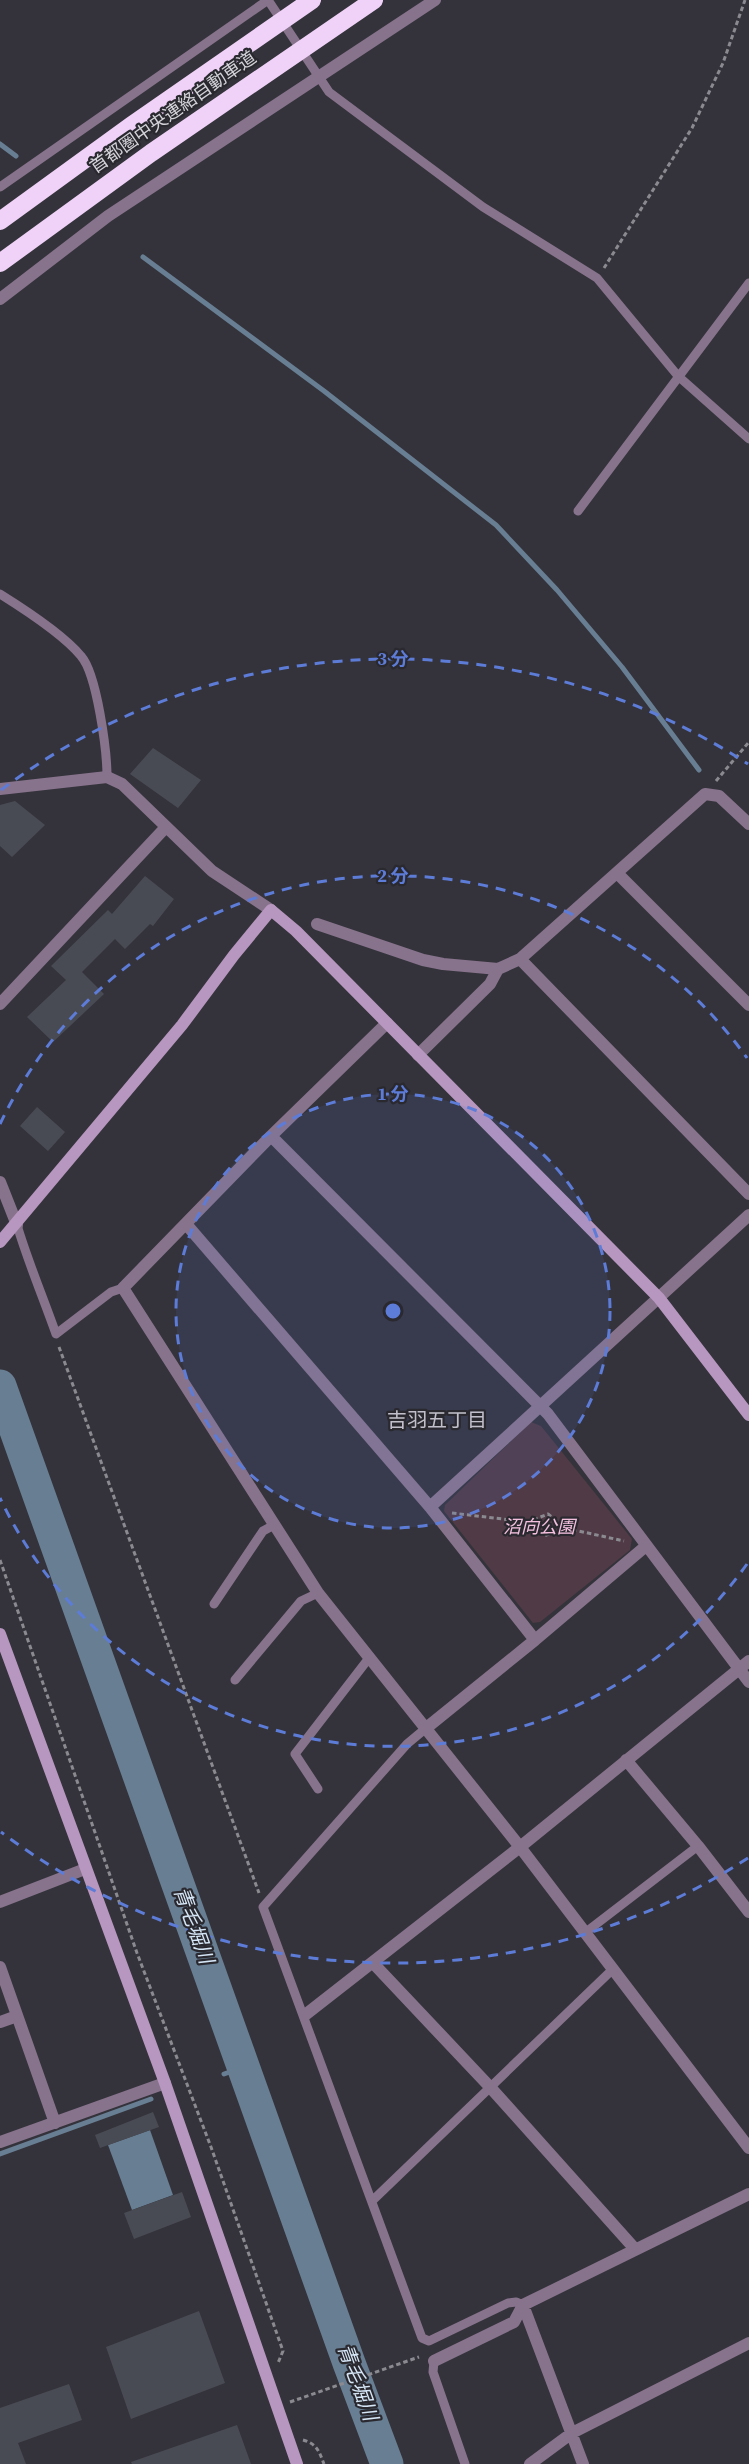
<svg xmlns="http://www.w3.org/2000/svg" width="749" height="2464" viewBox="0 0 749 2464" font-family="'Source Serif 4','Noto Sans JP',serif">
<rect width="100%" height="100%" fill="#34333b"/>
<path fill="#4f3a46" d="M531 1422 541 1426 632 1539 630 1550 540 1622 533 1623 444 1511 445 1505Z"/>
<path fill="#687e93" d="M150 2130 173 2195 132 2210 108 2145Z"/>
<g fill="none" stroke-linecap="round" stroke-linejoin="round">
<path stroke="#687e93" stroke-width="5" d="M0 144 16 156
M143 257 324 391 496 525 557 590 622 667 699 770
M224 2074 244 2067
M0 2154 151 2099"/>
<path stroke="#687e93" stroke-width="33" d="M0 1386 349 2363 387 2464"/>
</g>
<path fill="#494b54" d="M153 748 201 780 178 808 130 774Z
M15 801 45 825 12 857 0 846V805Z
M145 876 174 899 153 926 150 924 125 949 115 939 82 972 104 994 53 1042 27 1017 66 980 51 966 108 910 112 914Z
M37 1107 65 1132 48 1151 20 1126Z
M153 2112 159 2127 100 2148 95 2135Z
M182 2192 191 2217 134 2239 124 2213Z
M199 2311 225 2383 131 2419 106 2347Z
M69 2384 82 2420 18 2443 26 2464H0V2408Z
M237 2425 251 2464H132L131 2462Z"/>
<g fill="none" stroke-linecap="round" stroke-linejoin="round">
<path stroke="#8b8a91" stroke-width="3" stroke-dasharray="4.5 3" stroke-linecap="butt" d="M604 268 692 128 723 63 745 0
M716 781 749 742
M59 1347 259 1893
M452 1513 528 1522 548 1514 565 1528 624 1541
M528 1522 544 1536 565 1528
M0 1560 137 1953 211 2147 283 2351 278 2363
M290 2402 419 2357
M303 2440C317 2444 319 2451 324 2464"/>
<path stroke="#88738d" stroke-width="9" d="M268 0 329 92 483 207 597 278 678 376 749 439
M0 187 268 0
M578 511 749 283
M0 594C24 609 63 634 81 656 97 674 107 751 107 777
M17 1225C28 1262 43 1297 56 1334L111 1292 123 1288
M214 1604 263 1531 274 1525
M235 1680 301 1601 318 1593
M425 1729 407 1744 263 1907 422 2338 429 2341 508 2303 516 2302 523 2305
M318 1789 295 1754 369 1658
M586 1932 698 1846
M372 2201 612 1970
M434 2361 433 2372 465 2464"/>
<path stroke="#88738d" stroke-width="12" d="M0 299 108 216 435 0
M0 789 107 777 122 784 212 871 271 910
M618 874 749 1005
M317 924 423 960 443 964 498 969 520 959 705 794 719 796 749 824
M520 959 749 1194
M0 1004 166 827
M387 1023 271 1136 123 1288 318 1593 520 1847 749 2148
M418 1055 490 984 498 969
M271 1136 548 1414 749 1682
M0 1182 17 1225
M186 1224 430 1507 535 1640
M430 1507 749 1215
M425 1729 535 1640 646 1546
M626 1760 698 1846 749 1912
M0 1902 85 1869
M373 1963 490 2087 635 2249
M0 1967 55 2123
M305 2015 520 1847 749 1661
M0 2022 17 2016
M0 2142 165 2083
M523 2305 583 2464
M434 2361 514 2322 523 2305 749 2194
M530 2464 572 2433 749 2343"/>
<path stroke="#b796bf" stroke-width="12" d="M0 1242 182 1025 234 955 271 910 296 931 659 1298 749 1415
M0 1634 165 2083 297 2464"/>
<path stroke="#f0d2f8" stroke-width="18" d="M0 221 132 125 312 0
M0 263 151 153 374 0"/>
</g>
<circle cx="393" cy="1311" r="217" fill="#5d7cd8" fill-opacity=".12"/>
<g fill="none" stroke="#5d7cd8" stroke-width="3" stroke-dasharray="10 8">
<circle cx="393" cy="1311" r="217"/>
<path d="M747 1564A435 435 0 0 1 0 1498M0 1124A435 435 0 0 1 747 1058"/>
<path d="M748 1858A652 652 0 0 1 1 1832M1 790A652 652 0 0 1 748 764"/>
</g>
<g text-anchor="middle" stroke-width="4.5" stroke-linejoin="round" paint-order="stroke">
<g font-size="18" fill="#d3d2d8" stroke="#2a2930">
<text transform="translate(173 112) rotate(-35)" y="6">首都圏中央連絡自動車道</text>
</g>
<g font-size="18" font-style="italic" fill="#f4c0de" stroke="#2a2930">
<text x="539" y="1533">沼向公園</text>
</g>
<g font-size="20" fill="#c1bfc9" stroke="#2a2930">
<text x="437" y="1427">吉羽五丁目</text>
</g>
<g font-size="20" font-style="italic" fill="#d5e6f6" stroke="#2a2930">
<text transform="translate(194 1925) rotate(70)" y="7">青毛堀川</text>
<text transform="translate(358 2382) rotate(70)" y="7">青毛堀川</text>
</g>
</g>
<circle cx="393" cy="1311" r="9" fill="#5d7cd8" stroke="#2a2930" stroke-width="3"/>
<g font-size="18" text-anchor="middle" font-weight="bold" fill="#5d7cd8" stroke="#2a2930" stroke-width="4.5" stroke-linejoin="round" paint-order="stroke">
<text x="393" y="665">3 分</text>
<text x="393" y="882">2 分</text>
<text x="393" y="1100">1 分</text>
</g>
</svg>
